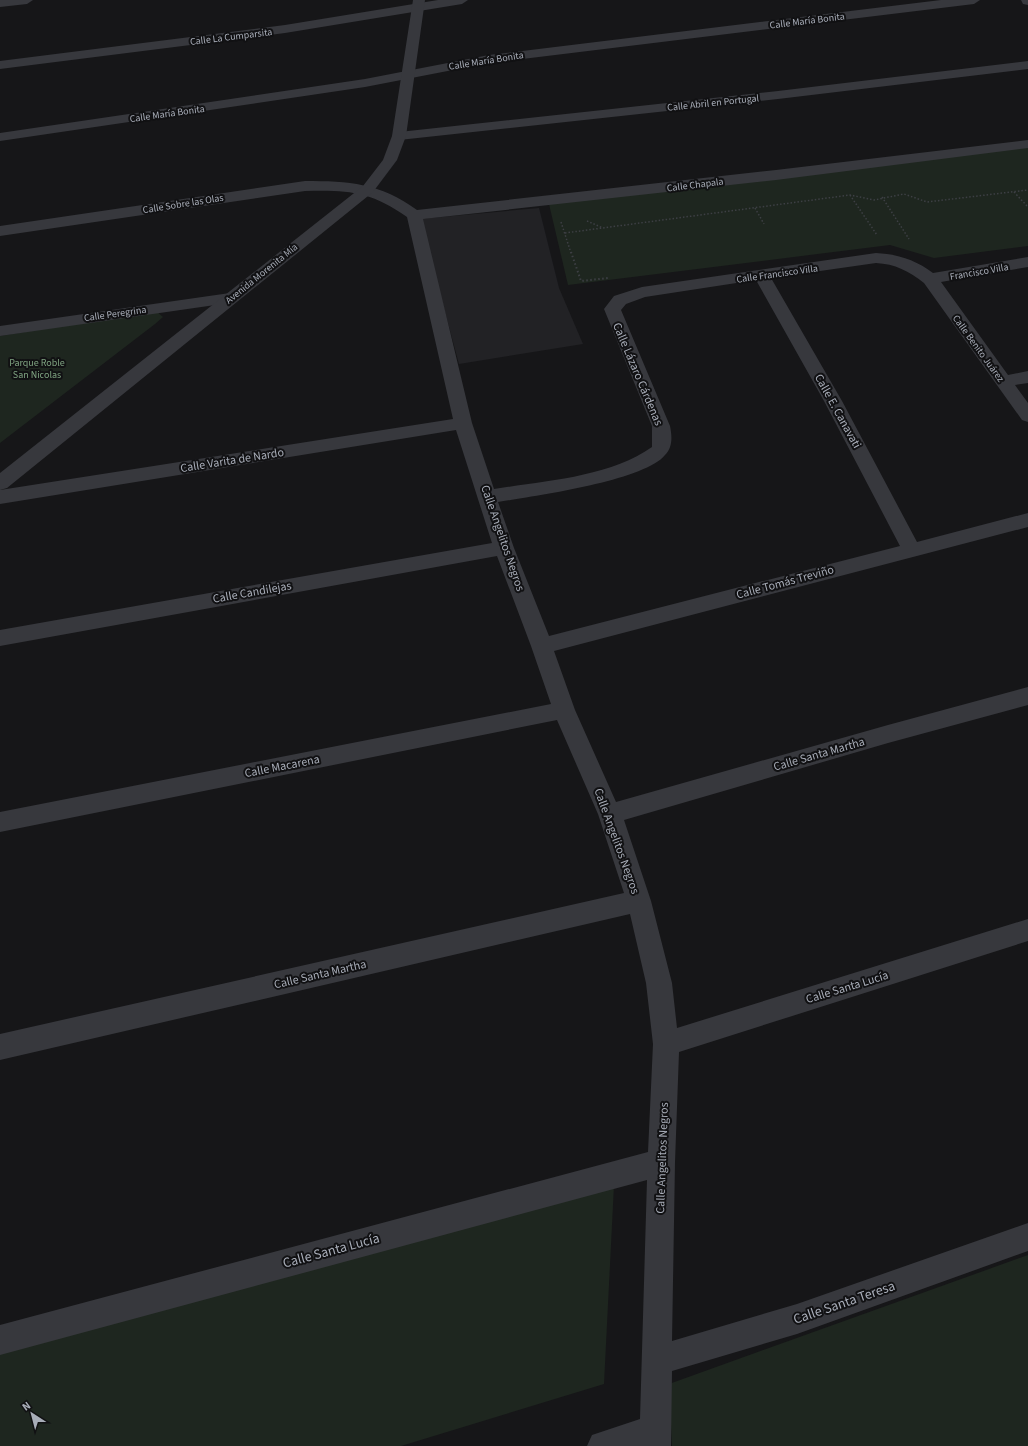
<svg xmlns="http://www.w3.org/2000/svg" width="1028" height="1446" viewBox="0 0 1028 1446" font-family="'Source Sans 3',sans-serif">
<rect width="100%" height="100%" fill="#161618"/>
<path fill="#222225" d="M539 208 559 288 583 344 459 364 420 219Z"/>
<path fill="#1e261f" d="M1028 145V246L934 258 890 245 568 285 549 204Z
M156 311 163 317 155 324 0 443V336Z
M614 1185 604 1384 401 1446H0V1352Z
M1028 1255V1446H672L669 1384Z"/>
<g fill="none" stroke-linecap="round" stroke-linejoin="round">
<path stroke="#3d3f44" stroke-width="1.5" stroke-dasharray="1.5 2" stroke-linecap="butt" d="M1014 192 1028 207
M850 195 877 235
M882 197 909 239
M755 208 764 224
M587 221 603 228
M561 222 571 253
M565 233 850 195 874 200 904 194 927 202 1028 190"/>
<path stroke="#3d3f44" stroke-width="2" stroke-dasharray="1.5 2.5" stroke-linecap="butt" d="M571 252 581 281 608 278"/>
<path fill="#37383d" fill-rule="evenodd" d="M0 0H33L27 4 0 7Z
M438 0H468L462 4 285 33 0 69V61L285 25Z
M941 0H980L974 4 489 63 365 87 0 141V133L365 79 489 55Z
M1021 0H1028V5L1023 4Z
M1028 61V69L778 99 399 140 394 139 392 136 394 133 399 132 778 91Z
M1028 140V148L776 180 423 219 472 423 494 489C544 481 610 477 652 447V426L604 309 614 296 642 287 876 253C897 254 916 260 933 273L1028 257V267L941 282 1008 375 1028 371V383L1015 385 1028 403V422L1022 420 924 283C909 271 895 264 876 263L771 278 842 401 917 542 1028 513V527L554 651 575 710 616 802 888 725 1028 687V705L888 743 624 820 651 901 672 983 677 1028 1028 919V941L679 1052 675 1162 672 1341 797 1304 1028 1223V1251L797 1334 672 1371 671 1446H587L592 1435 640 1419 647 1180 0 1355V1325L648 1152 653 1044 646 983 630 914 0 1060V1034L624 893 598 814 557 720 0 832V812L551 704 531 646 497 556 0 646V630L492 543 456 430 0 504V490L453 419 407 217C370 191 348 190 305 191L0 236V226L305 181C349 181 380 183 417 210L776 170ZM756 280 824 401 900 546 549 636 514 548 498 502C534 496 644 481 665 455 673 447 672 436 670 426L621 310 626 304 645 297Z
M230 293 236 294 238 298 236 302 0 336V326Z"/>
<path fill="#37383d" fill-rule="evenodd" d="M413 0H425L406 136 397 160 373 192 7 488 0 490V473L363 186 383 160 392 136Z"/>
</g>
<g text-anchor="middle" stroke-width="4" stroke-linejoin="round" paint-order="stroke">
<g font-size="10" fill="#a8adb8" stroke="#111113">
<text transform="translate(807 20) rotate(-7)" y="4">Calle María Bonita</text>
<text transform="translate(231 36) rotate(-7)" y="4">Calle La Cumparsita</text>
<text transform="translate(486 60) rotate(-9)" y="4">Calle María Bonita</text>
<text transform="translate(713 102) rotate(-6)" y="4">Calle Abril en Portugal</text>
<text transform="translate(167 113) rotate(-8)" y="4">Calle María Bonita</text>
<text transform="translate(695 184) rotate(-7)" y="4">Calle Chapala</text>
<text transform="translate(183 203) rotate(-9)" y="4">Calle Sobre las Olas</text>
<text transform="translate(979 271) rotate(-10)" y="4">Francisco Villa</text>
<text transform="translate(261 273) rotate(-39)" y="4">Avenida Morenita Mía</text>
<text transform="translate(777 273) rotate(-8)" y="4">Calle Francisco Villa</text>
<text transform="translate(115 313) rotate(-8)" y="4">Calle Peregrina</text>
<text transform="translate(979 348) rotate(54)" y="4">Calle Benito Juárez</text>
</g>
<g font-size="10" fill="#7fa381" stroke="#111113">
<text x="37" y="366">Parque Roble<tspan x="37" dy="12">San Nicolas</tspan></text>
</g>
<g font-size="12" fill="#a8adb8" stroke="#111113">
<text transform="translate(638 374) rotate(67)" y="4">Calle Lázaro Cárdenas</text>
<text transform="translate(838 411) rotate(61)" y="4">Calle E. Canavati</text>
<text transform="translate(232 460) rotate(-9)" y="4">Calle Varita de Nardo</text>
<text transform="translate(503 538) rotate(71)" y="4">Calle Angelitos Negros</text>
<text transform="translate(785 582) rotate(-15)" y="4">Calle Tomás Treviño</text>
<text transform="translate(252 592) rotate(-10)" y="4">Calle Candilejas</text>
<text transform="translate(819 754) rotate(-16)" y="4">Calle Santa Martha</text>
<text transform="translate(282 766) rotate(-11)" y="4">Calle Macarena</text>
<text transform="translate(617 841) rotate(70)" y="4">Calle Angelitos Negros</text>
<text transform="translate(320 974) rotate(-13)" y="4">Calle Santa Martha</text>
<text transform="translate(847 987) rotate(-17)" y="4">Calle Santa Lucía</text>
<text transform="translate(662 1158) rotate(-88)" y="4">Calle Angelitos Negros</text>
</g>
<g font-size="14" fill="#a8adb8" stroke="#111113">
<text transform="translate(331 1250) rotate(-15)" y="5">Calle Santa Lucía</text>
<text transform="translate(844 1302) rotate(-19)" y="5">Calle Santa Teresa</text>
</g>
</g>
<g transform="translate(32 1414) rotate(324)" stroke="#111113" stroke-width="3" paint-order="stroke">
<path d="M0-3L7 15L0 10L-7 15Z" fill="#a8adb8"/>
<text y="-6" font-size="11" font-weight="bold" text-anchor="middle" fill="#a8adb8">N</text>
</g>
</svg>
